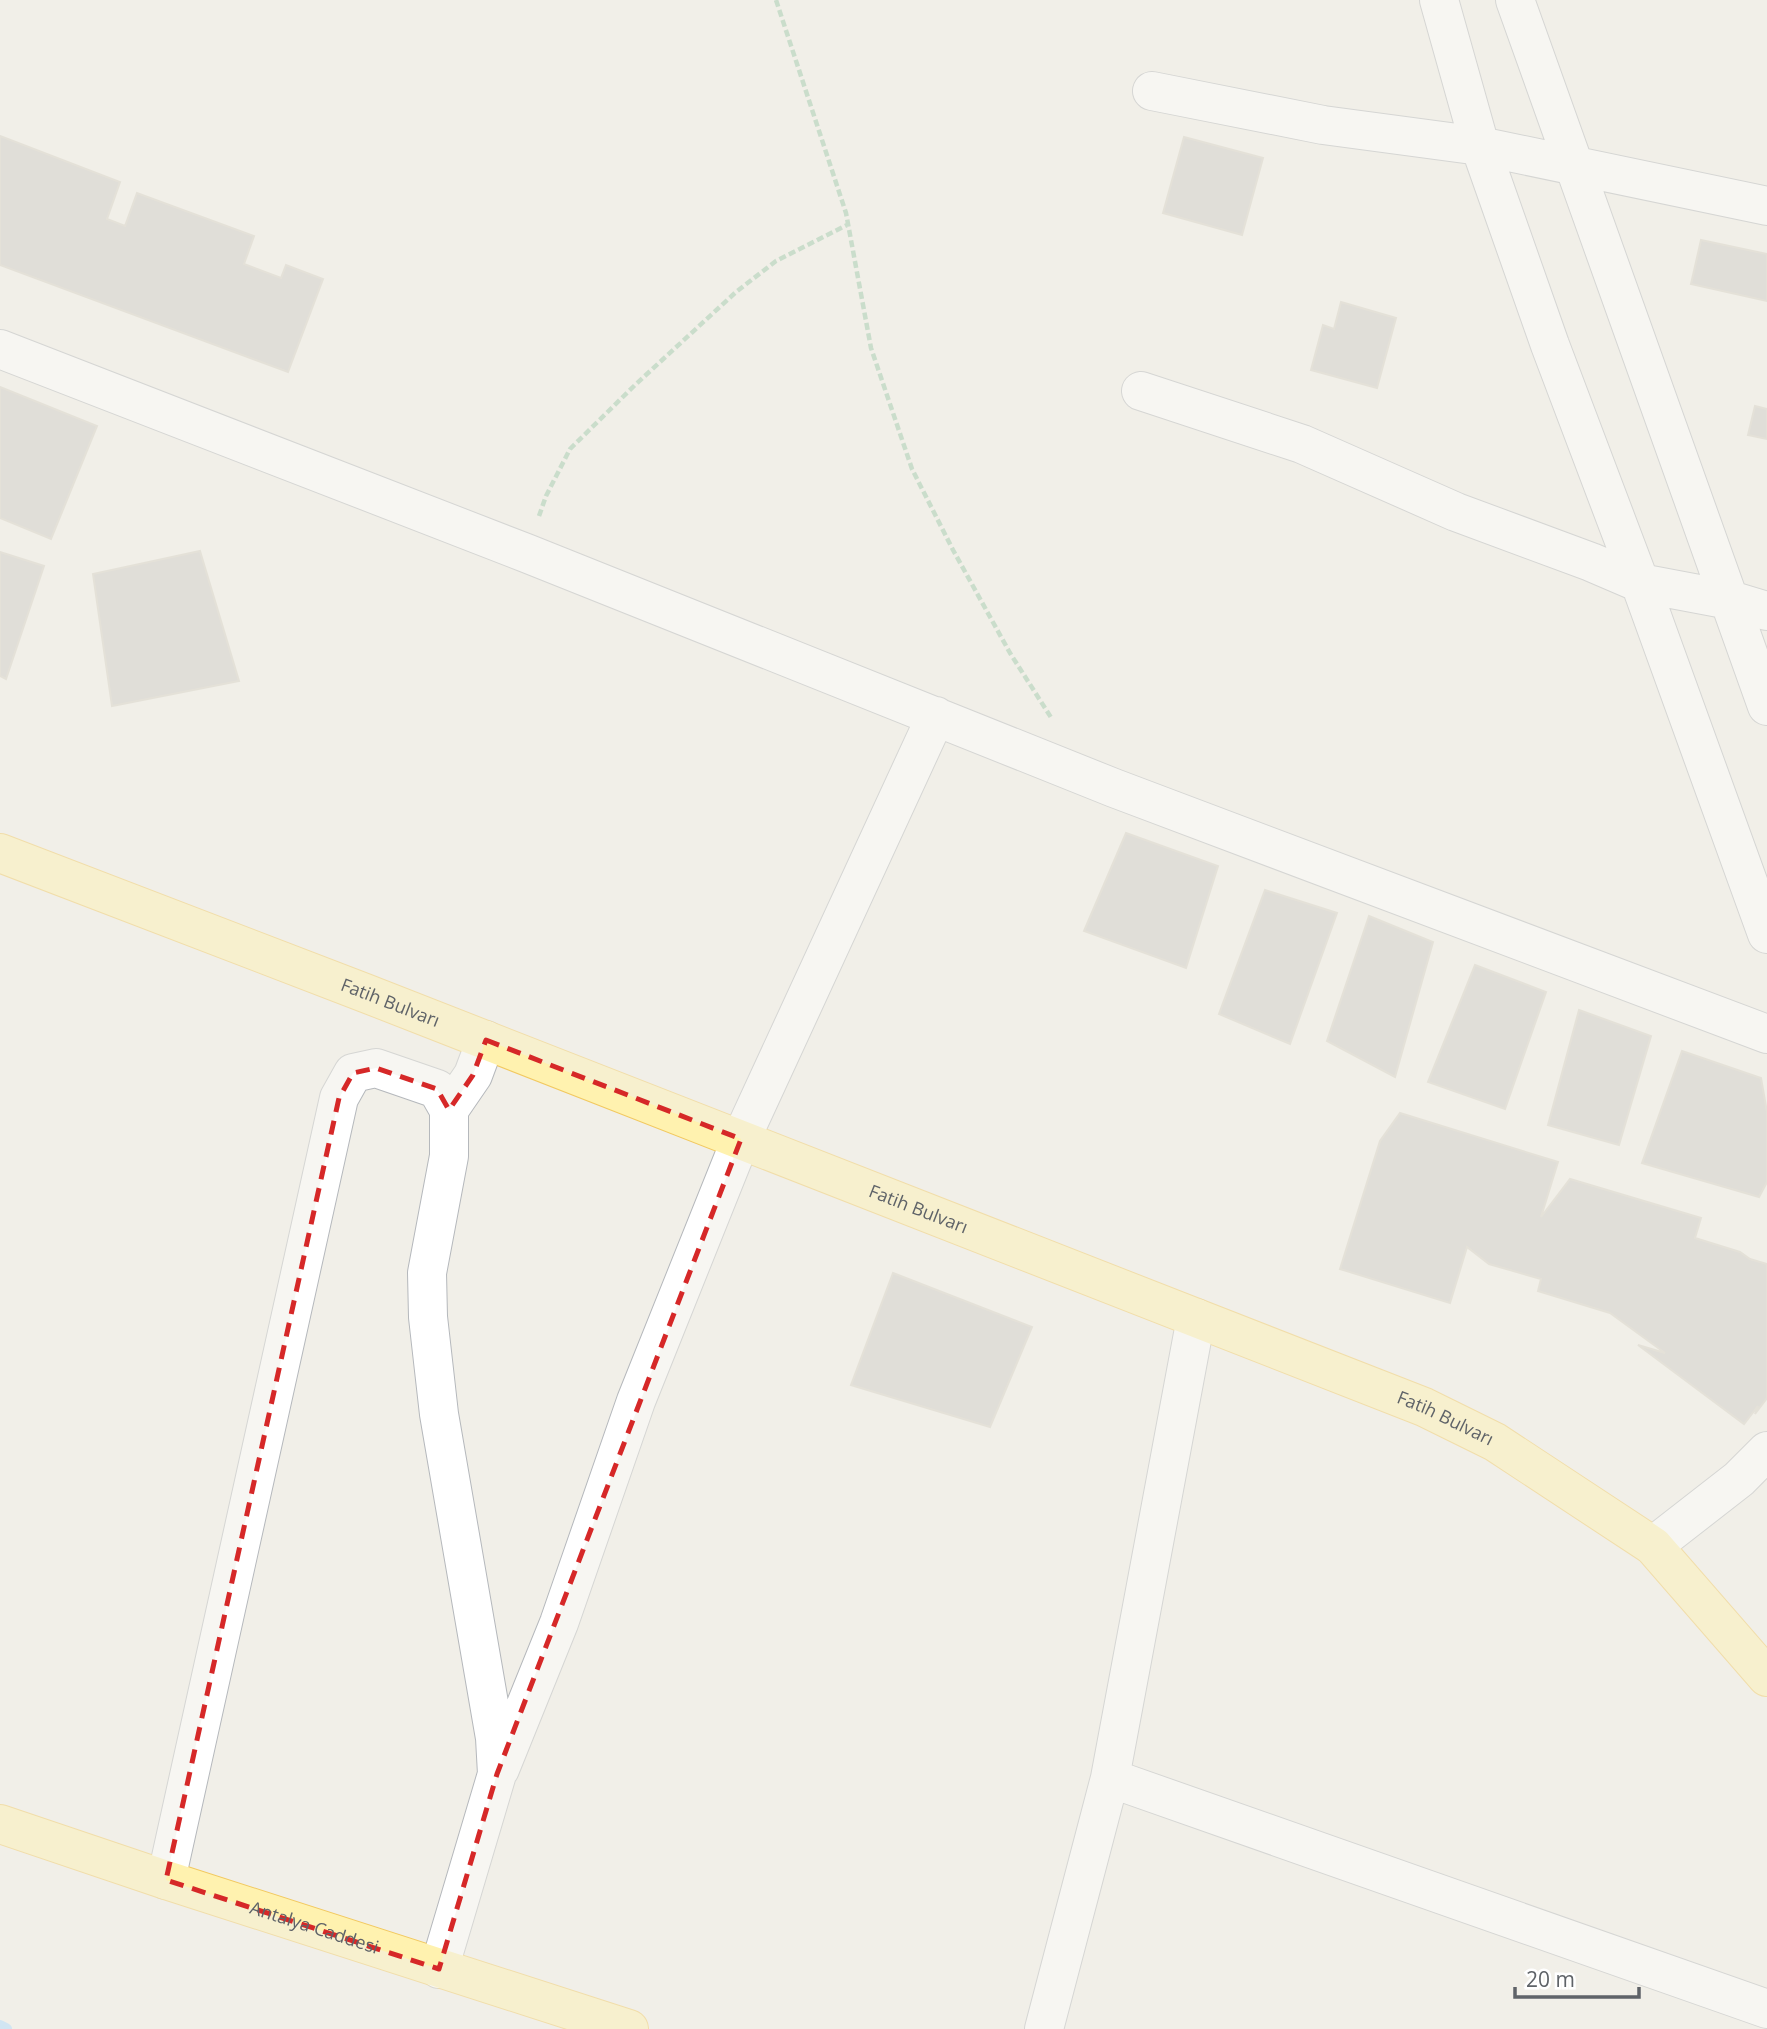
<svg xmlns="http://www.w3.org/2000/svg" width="1767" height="2029" viewBox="0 0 1767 2029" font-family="'Open Sans',sans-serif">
<rect width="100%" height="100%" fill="#f1efe8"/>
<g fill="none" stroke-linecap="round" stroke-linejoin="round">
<path stroke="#aadaff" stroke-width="12" d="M0 2026 6 2029"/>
</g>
<path fill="#cccac5" stroke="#d6d1c6" stroke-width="2" d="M0 136 120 182 107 219 125 226 137 193 254 236 244 264 281 278 286 265 323 279 288 372 0 265Z
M1184 137 1263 158 1242 235 1163 213Z
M1701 240 1767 254V301L1691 284Z
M1341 302 1396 318 1377 388 1311 370 1323 325 1334 329Z
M0 387 97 426 51 539 0 518Z
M1755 406 1767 409V439L1748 435Z
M200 551 239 681 112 706 93 574Z
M0 552 44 566 6 679 0 676Z
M1126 833 1218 866 1186 968 1084 931Z
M1265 890 1337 913 1290 1044 1219 1014Z
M1369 916 1433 942 1395 1077 1327 1041Z
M1475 965 1546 992 1505 1109 1428 1082Z
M1579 1010 1651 1036 1619 1145 1548 1125Z
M1682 1051 1761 1078 1767 1112V1182L1759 1197 1642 1163Z
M1400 1113 1558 1162 1541 1217 1570 1179 1701 1218 1695 1238 1740 1252 1750 1259 1767 1264V1398L1755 1414 1758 1406 1744 1424 1638 1345 1665 1353 1610 1313 1538 1291 1541 1279 1489 1264 1467 1247 1450 1303 1340 1269 1380 1141Z
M893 1273 1032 1327 990 1427 851 1385Z"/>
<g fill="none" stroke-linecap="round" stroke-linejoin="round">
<g stroke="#b5b8bc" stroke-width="40">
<path id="minor" d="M1439 0 1480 146 1550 345 1640 583 1767 934
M1515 0 1767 706
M1152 91 1323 125 1480 146 1767 206
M0 349 526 553 1114 788 1767 1034
M1141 391 1302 444 1456 512 1591 562 1640 583 1730 600 1767 611
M449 1110 473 1075 486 1040
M1653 1546 1739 1479 1767 1451
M500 1769 559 1623 636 1401 741 1139 936 716
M1110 1778 1196 1318
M166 1880 339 1098 353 1073 376 1068 437 1089 449 1110V1156L427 1273 428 1317 439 1414 495 1738 497 1774 439 1969
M1044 2029 1110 1778 1767 2009"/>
</g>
<g stroke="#f2c960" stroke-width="40">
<g id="major">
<path id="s1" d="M0 853 365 993 1424 1407 1495 1442 1653 1546 1767 1677"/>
<path id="s2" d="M0 1824 166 1880 629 2029"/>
</g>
</g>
<path stroke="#9cc7a9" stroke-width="4.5" stroke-dasharray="7 3.5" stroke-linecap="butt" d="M776 0 846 213 871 348 912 469 953 550 1010 653 1052 719
M539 516 546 496 570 449 635 385 736 292 776 261 847 225"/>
<use href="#minor" stroke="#fff" stroke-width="38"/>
<use href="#major" stroke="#fff2af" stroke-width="38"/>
</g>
<path d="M0 0H1767V2029H0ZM486 1040 741 1139 497 1774 439 1969 166 1880 339 1098 353 1073 376 1068 437 1089 449 1110 473 1075Z" fill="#f1efe8" fill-opacity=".55" fill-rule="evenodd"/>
<path fill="none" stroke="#d62828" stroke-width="5" stroke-dasharray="14 9" stroke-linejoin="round" d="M486 1040 741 1139 497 1774 439 1969 166 1880 339 1098 353 1073 376 1068 437 1089 449 1110 473 1075Z"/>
<g text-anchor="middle" stroke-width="6" stroke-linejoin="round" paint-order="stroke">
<g font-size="18" fill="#5f6368" stroke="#fff">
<text dy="6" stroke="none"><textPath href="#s1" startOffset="418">Fatih Bulvarı</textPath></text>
<text dy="6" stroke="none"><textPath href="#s1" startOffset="985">Fatih Bulvarı</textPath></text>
<text dy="6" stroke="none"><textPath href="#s1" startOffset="1552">Fatih Bulvarı</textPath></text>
<text dy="6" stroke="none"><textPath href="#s2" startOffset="331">Antalya Caddesi</textPath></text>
</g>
</g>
<path d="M1515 1987v10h124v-10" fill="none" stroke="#5f6368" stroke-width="3.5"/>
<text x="1526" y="1987" font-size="21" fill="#5f6368" stroke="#ffffff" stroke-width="5" paint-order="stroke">20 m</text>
</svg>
